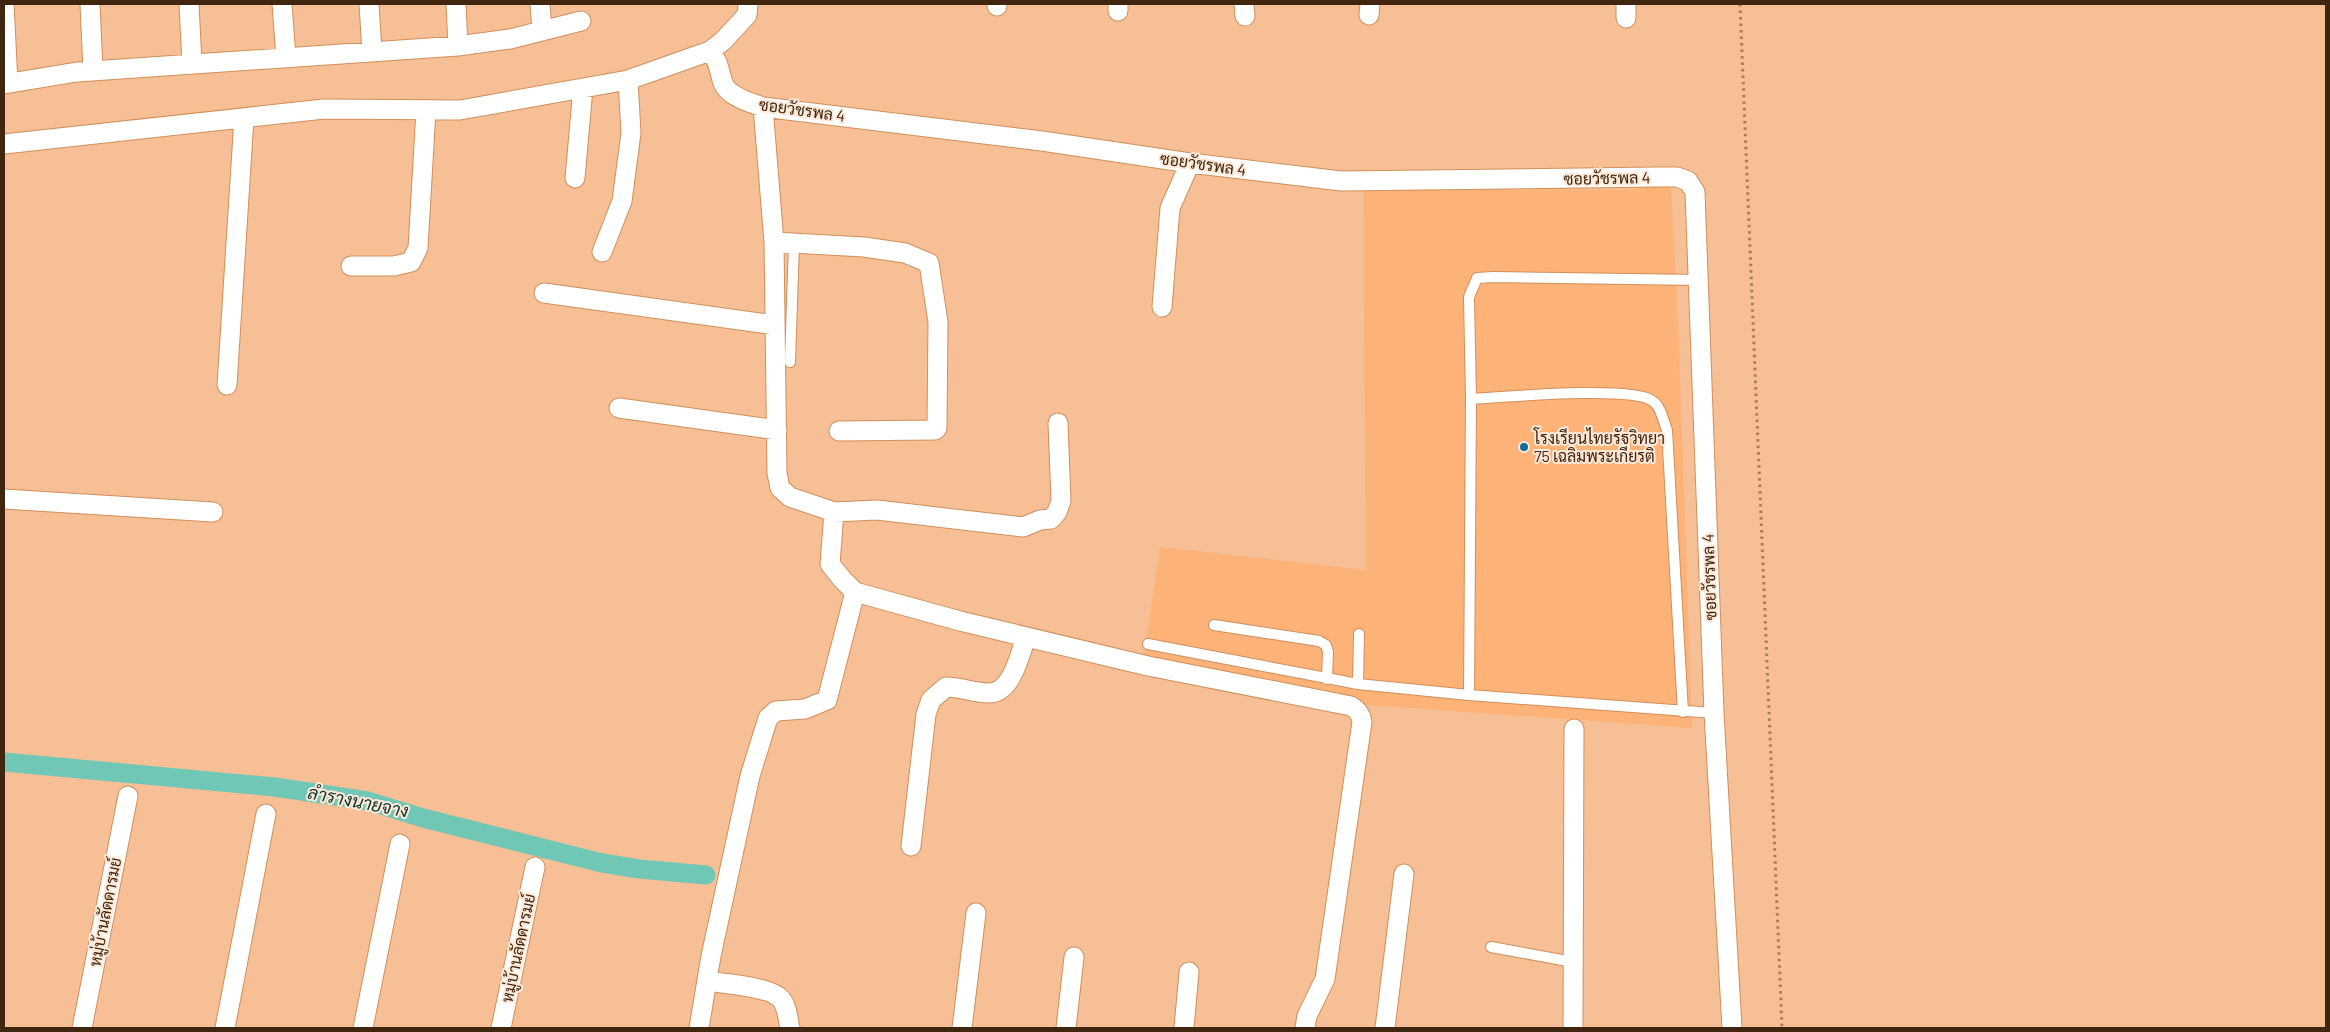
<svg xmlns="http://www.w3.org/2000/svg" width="2330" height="1032" viewBox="0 0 2330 1032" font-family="Barlow,Sarabun,sans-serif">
<rect width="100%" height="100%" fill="#f6bf95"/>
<path fill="#fdb277" d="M1671 185 1679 347 1692 728 1368 705 1144 658 1160 547 1366 570 1363 189 1624 190Z"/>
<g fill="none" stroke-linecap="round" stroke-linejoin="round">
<path stroke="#71c7b5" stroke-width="19" d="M4 762 275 787 368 801 423 818 602 863 639 869 706 875"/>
<g stroke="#d18f5b" stroke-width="12">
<path id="lane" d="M790 362 794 243
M1471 399C1505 397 1627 386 1651 400 1661 405 1663 421 1667 430L1683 712
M1214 625 1319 641 1326 645 1328 652 1327 679
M1148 644 1358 684 1469 695 1714 713
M1358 684 1359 634
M1469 695 1471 399 1469 297 1477 278 1493 277 1700 280
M1491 947 1573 962"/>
</g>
<g stroke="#d18f5b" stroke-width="21">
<path id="street" d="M4 4 8 83
M90 4 93 71
M189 4 192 64
M282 4 286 58
M369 4 372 52
M456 4 458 46
M540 4 542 31
M997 4V6
M1244 4 1245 16
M1118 11V4
M1369 15 1370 4
M1626 18V4
M710 51C719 61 719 71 723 83 728 96 750 103 763 107L1042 141 1190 163 1341 181 1656 177H1677L1688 181 1695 192 1714 713 1732 1028
M4 84 77 72 458 46 510 39 581 21
M763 107 774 242 777 473 780 488 790 497 834 512 877 510 1023 527 1040 520 1051 519 1057 512 1061 501 1058 423
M4 144 324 109 460 110 628 80 710 51 723 41 747 15 748 4
M575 178 583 88
M774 242 864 247 905 253 929 263 938 322 937 428 935 430 839 431
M602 252 622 201 631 133 628 80
M351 266H394L411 262 418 248 426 110
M544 293 775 325
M1162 307 1170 208 1190 163
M227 385 244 118
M619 408 777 430
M4 499 213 512
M834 512 830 564 842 579 855 592 960 621 1148 666 1351 706C1358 710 1361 714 1362 722L1325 979 1307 1016 1305 1028
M911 846 926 714 931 700 946 687C960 687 975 693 989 693 1012 693 1020 654 1026 637
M707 981C724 984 770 986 781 999 787 1006 788 1019 790 1028
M82 1028 128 796
M225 1028 266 814
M363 1028 400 844
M501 1028 535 867
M699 1028 711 956 750 776 768 718 776 711 805 709 827 700 855 592
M962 1028 976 913
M1066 1028 1074 957
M1184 1028 1189 972
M1385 1028 1404 874
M1573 1028 1574 729"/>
</g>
<path stroke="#a87d5b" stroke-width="3" stroke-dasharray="2.5 4" stroke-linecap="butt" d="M1740 4 1782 1028"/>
<use href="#lane" stroke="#fff" stroke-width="10"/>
<use href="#street" stroke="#fff" stroke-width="19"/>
</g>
<circle fill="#126d9c" stroke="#fee8d8" stroke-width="2" cx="1524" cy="447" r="5"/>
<g text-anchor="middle" stroke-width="4" stroke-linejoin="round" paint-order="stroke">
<g font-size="16" fill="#40260f" stroke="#fee8d8">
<text transform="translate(802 110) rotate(8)" y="6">ซอยวัชรพล 4</text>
<text transform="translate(1203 164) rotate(8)" y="6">ซอยวัชรพล 4</text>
<text transform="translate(1607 178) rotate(-1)" y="6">ซอยวัชรพล 4</text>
<text transform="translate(1709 577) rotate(-92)" y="6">ซอยวัชรพล 4</text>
<text transform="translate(105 912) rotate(-79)" y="6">หมู่บ้านลัดดารมย์</text>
<text transform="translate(518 948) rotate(-78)" y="6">หมู่บ้านลัดดารมย์</text>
</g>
<g font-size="16" fill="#40260f" stroke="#fee8d8" text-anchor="start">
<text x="1534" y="444">โรงเรียนไทยรัฐวิทยา<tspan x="1534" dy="18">75 เฉลิมพระเกียรติ</tspan></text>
</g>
<g font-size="18" font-style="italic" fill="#0b352e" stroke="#fee8d8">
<text transform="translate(358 802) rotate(11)" y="6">ลำรางนายจาง</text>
</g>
</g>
<rect width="2330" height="1032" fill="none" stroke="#40260f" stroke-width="10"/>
</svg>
